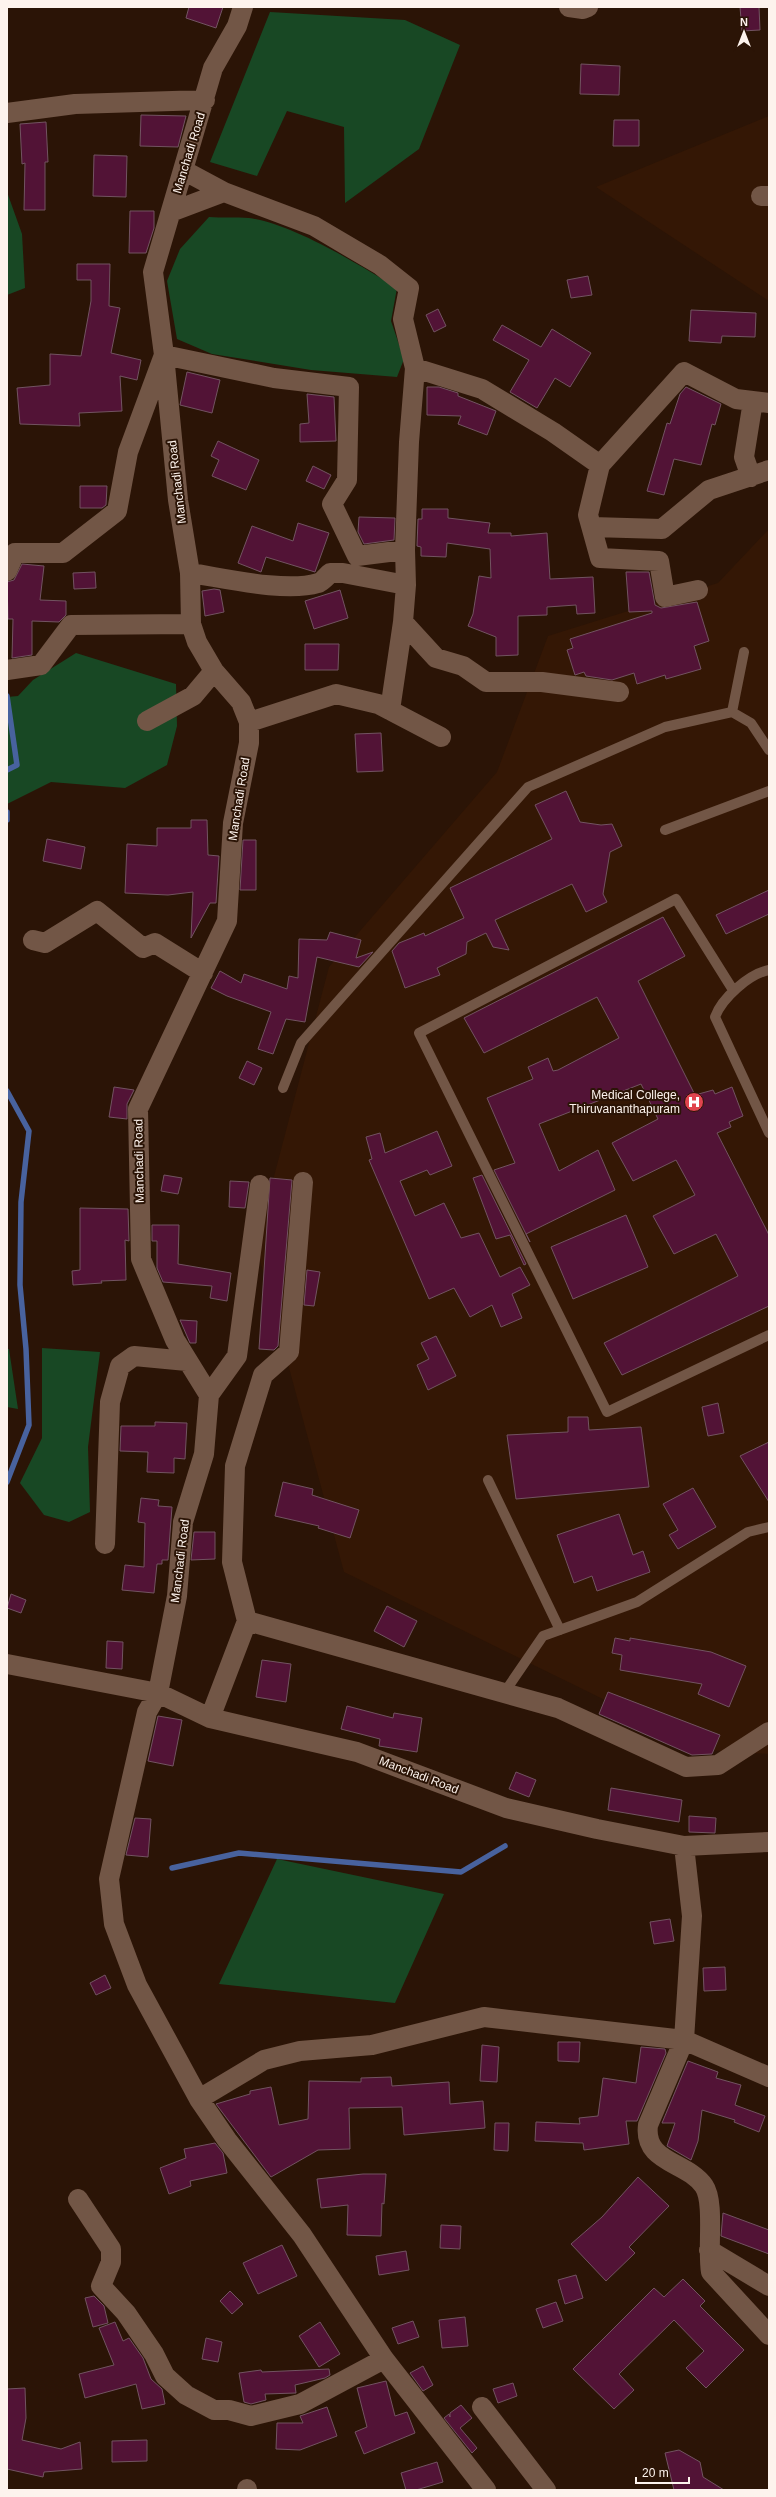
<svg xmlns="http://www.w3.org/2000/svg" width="776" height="2497" viewBox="0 0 776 2497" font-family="Arial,sans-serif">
<rect width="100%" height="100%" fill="#2b1406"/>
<path fill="#341705" d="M769 116V301L596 187Z
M769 529V1754L707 1750 344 1572 256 1245 329 967 497 772 548 636 718 583Z"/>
<path fill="#184824" d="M270 12 405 20 460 45 419 149 345 203 344 127 287 111 257 176 210 162Z
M7 192 22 234 25 288 7 295Z
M209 217C222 218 236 217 249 218 293 224 358 264 397 288L391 321 404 359 397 377 311 370 212 354 177 339 167 281 180 249Z
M76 653 176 684 177 726 167 765 125 788 51 782 7 804V697L18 696 33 680Z
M42 1348 100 1352 88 1447 90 1512 69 1522 44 1515 20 1483 42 1438Z
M7 1349H9L18 1409 7 1407Z
M277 1859 444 1894 395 2003 219 1984Z"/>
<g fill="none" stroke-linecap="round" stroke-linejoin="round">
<path stroke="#48629e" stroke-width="5.5" d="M7 696 17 765 7 770
M7 812V820
M7 1091 29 1131 21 1202 20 1285 26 1349 29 1425 7 1482
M172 1868 239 1853 461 1872 505 1846"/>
</g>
<path fill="#521336" stroke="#725361" d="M189 7H223L216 28 186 18Z
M740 7H759L760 30 742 31Z
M581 64 620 66 619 95 580 94Z
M141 115 186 116 178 147 140 146Z
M614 120H639V146H613Z
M46 122 48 162H45V210H24L25 163 22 164 20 124Z
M94 155 127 156 126 197 93 196Z
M130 211H154V228L146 253H129Z
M77 264H110L109 306 120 308 111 353 141 360 137 380 120 376 122 411 79 413 80 426 20 424 17 388 50 385V354L81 356 91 301V280H77Z
M588 276 592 295 571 298 567 280Z
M438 309 446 326 434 332 426 315Z
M691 310 756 313 755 337 722 336 721 343 689 341Z
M502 325 541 347 552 329 591 353 570 387 555 378 537 408 510 392 529 360 493 340Z
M187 372 220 380 212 413 180 405Z
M427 387H439L458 393V396L496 411 487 435 458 424 461 416 427 415Z
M686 387 721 404 715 425 712 424 701 465 674 459 664 495 647 491 667 423 670 424 680 394Z
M307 394 334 397 336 441 300 442V424L309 423Z
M218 441 259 460 246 490 212 476 219 460 211 456Z
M313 466 331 475 324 489 306 481Z
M80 486H107L106 505 102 508H80Z
M422 509H448V518L490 523 488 533H511V536L547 533 550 579 593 577 595 613 577 614 576 605 547 607V615L518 616V655L496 656V637L468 626 473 614 479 576 491 578 490 549 447 543 446 557 421 556V547L417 546 418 519H422Z
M359 517 395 518 394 540 364 544 358 532Z
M298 523 329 533 315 572 266 557 261 572 238 563 252 526 293 541Z
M22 564 44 566 40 600 66 601V615L59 622 32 621V655L12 658 13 619H8L7 582 14 580Z
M95 572 96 588 74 589 73 573Z
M626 572H649L655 605 661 608 697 602 709 641 694 646 701 669 666 679 665 675 637 684 634 673 612 680 586 676 584 672 575 675 567 650 573 648 570 639 652 613V611L629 612Z
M214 589 220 590 224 612 205 616 202 591Z
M340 590 348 618 314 629 305 601Z
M305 644H339L338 670H305Z
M381 733 383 771 357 772 355 734Z
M566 791 580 822 601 825 612 824 622 846 610 852 603 894 607 902 586 912 572 884 495 920 509 950 493 947 486 933 467 942 466 954 437 968 440 975 405 988 392 951 399 943 424 933 425 936 464 918 450 888 552 839 535 805Z
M191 820H207L208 855 219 856 216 903H210L191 938 193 892 168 895 125 893 127 844 157 846V828H191Z
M47 839 85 847 81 869 43 861Z
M243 840H256V890H240Z
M769 890V914L726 934 716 915Z
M663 917 685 956 638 981 695 1095 713 1090 715 1094 732 1087 743 1116 729 1122 731 1127 717 1133 769 1235V1306L622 1375 604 1343 738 1276 716 1234 674 1254 653 1216 695 1195 676 1160 633 1181 612 1143 658 1119 641 1084 539 1124 559 1171 598 1150 615 1190 526 1234 530 1242 494 1170 515 1163 487 1098 533 1079 528 1067 548 1058 553 1071 558 1070 619 1038 597 997 484 1053 464 1018Z
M330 932 361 940 356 958 373 952 359 967 317 957 305 1022 286 1019 273 1054 258 1049 271 1012 227 996 211 988 220 971 241 983 244 974 287 989 289 976 298 978 299 939 327 940Z
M247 1061 262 1068 254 1085 239 1078Z
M114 1087 134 1090 127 1104V1119L109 1117Z
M437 1131 452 1166 430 1175 427 1170 400 1181 415 1216 444 1203 461 1238 479 1233 500 1277 520 1267 530 1285 512 1294 522 1318 501 1327 492 1305 470 1317 454 1288 429 1299 369 1160 372 1159 366 1137 380 1133 385 1153Z
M164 1175 182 1178 178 1194 161 1191Z
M482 1175 526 1264 524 1265 510 1235 496 1239 473 1178Z
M270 1178 292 1180 278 1346 274 1350 259 1349Z
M230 1181 249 1182 245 1208 229 1207Z
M80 1208 128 1209 129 1241 125 1240 126 1280 101 1281 102 1283 73 1285 72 1271 80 1270Z
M626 1215 648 1267 573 1299 551 1247Z
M152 1225H179L178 1264 231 1273 227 1301 210 1298 212 1286 163 1282 157 1268V1241H152Z
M307 1270 320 1272 314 1306 304 1305Z
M180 1320 197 1321 196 1343H190Z
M436 1336 456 1376 428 1390 417 1365 429 1359 421 1343Z
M718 1403 724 1433 708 1436 702 1407Z
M568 1417H588L589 1430 641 1427 649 1487 516 1499 507 1435 568 1432Z
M155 1422 187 1423 185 1459 174 1458V1473L147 1472 148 1452 120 1451 121 1426H155Z
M769 1442V1502L740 1456Z
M283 1482 313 1489 312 1495 359 1510 350 1538 318 1528 319 1526 275 1516Z
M693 1488 716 1527 678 1549 669 1535 678 1530 663 1504Z
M141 1498 159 1500 158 1506 172 1507 168 1560H162V1564H157L154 1593 122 1590 125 1565 144 1567 145 1523 138 1522Z
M619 1514 633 1555 643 1551 650 1572 597 1591 592 1576 574 1583 557 1535Z
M194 1532H215V1559L191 1560Z
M11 1594 26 1600 21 1613 7 1608Z
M387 1606 417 1621 404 1647 374 1631Z
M615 1638 630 1641V1638L711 1652 746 1666 729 1707 698 1694 702 1684 620 1670 622 1655 612 1653Z
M107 1641 123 1642 122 1669 106 1668Z
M262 1660 291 1664 286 1702 256 1697Z
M608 1692 720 1735 712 1754 692 1755 599 1714Z
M347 1706 393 1718 394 1713 422 1718 417 1752 379 1746 380 1739 341 1729Z
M158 1716 182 1720 173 1766 148 1761Z
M516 1772 536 1780 529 1797 509 1789Z
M611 1788 682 1800 679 1822 608 1810Z
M689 1816 716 1818 715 1833 689 1832Z
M135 1818 151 1819 148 1857 126 1855Z
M670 1919 674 1941 654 1944 650 1922Z
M725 1967 726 1990 704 1991 703 1968Z
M105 1975 111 1988 96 1995 90 1983Z
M558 2042H580L579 2062 558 2061Z
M482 2045 499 2047 497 2082 480 2081Z
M641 2047 665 2049 666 2053 637 2121H626L629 2144 584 2150 583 2143 535 2141 536 2122 580 2124 579 2118 598 2116 603 2078 636 2083Z
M688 2061 718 2072 716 2078 741 2085 735 2105 765 2116 759 2132 734 2122 735 2120 702 2110 698 2141 691 2160 667 2146 675 2123H662Z
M391 2077 392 2086 449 2082 450 2104 483 2101 485 2128 404 2135 402 2107 349 2108 350 2149 318 2150 271 2177 216 2104 250 2094V2091L271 2087 279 2125 308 2119 309 2081 361 2082V2078Z
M495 2123H509L508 2151 494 2150Z
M215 2143 223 2153 227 2173 190 2181 191 2186 169 2194 160 2168 186 2158 184 2149Z
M363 2174H386L384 2204 382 2203 381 2236 347 2235 348 2205 321 2208 317 2179Z
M638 2177 669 2206 629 2247 635 2253 606 2281 571 2244 602 2217Z
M723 2213 769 2230V2254L721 2236Z
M441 2225 461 2226 460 2249 440 2248Z
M282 2245 297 2276 258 2294 243 2263Z
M406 2251 409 2270 379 2275 376 2256Z
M576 2275 583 2298 565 2304 558 2280Z
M683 2279 705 2301 700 2306 744 2350 706 2388 686 2368 704 2351 674 2320 619 2374 634 2390 614 2409 573 2369 654 2288 664 2297Z
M230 2291 243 2304 232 2314 220 2301Z
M94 2296 104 2306 108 2323 93 2327 85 2298Z
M556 2302 563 2321 543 2328 536 2309Z
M465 2317 468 2346 442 2348 439 2320Z
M413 2321 419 2337 398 2344 392 2328Z
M115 2322 123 2341 129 2338 143 2358 151 2379 162 2389 165 2404 142 2409 136 2384 85 2398 79 2374 114 2365 99 2328Z
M320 2322 340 2354 319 2367 299 2336Z
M206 2338 222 2342 218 2362 202 2359Z
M423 2366 433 2385 423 2391 410 2373Z
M329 2369 330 2375 325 2378 295 2385 296 2393 265 2394 266 2400 251 2404 244 2402 239 2373 261 2370 262 2372Z
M386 2381 395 2416 407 2412 415 2433 364 2454 355 2432 367 2427 357 2388Z
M513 2383 517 2396 498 2403 493 2389Z
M25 2388 26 2418 22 2440 61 2449 80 2442 82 2469 44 2472 43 2477 7 2469V2389Z
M461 2405 472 2418 460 2428 477 2448 472 2453 444 2418 449 2414 450 2417V2413Z
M327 2407 337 2436 300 2450 276 2449 277 2423H303L300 2416Z
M147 2440V2461L112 2462V2441Z
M679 2450 700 2462 703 2477 724 2490H674L665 2453Z
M437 2462 443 2482 416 2490H406L401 2473Z"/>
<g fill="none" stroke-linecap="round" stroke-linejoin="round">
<path stroke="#725646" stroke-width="10" d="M732 712 744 652
M665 830 769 791
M769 970C749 974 722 998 715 1017L769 1133
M733 990 676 899 419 1033 607 1412 769 1335
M283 1088 301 1043 528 787 665 727 732 712 751 723 769 750
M488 1480 560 1630
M504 1693 543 1636 637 1602 748 1532 769 1527"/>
<path stroke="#725646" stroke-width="20" d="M243 7 237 26 213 68 153 272 164 355 178 500 190 573 191 624 197 642 214 671 241 702 249 722V743L233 823 227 921 138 1109 141 1259 175 1340 209 1395 204 1454 183 1522 177 1596 158 1693 147 1712 109 1879 114 1924 137 1985 199 2099 227 2140 302 2235 384 2359 486 2490
M569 7 583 9 588 7
M7 113 75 104 205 100
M183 170 224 192
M761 196H769
M171 212 224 192 314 226 380 265 409 288 403 319 415 368 409 442 405 550 406 585 403 622 436 658 463 666 486 682H542L619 692
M415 368 482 389 553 432 600 465 588 515 600 558 659 561 665 597 698 590
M600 465 684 372 736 399 769 403
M751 477 744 457 753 401
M592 527 662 529 709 490 769 470
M7 571 15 553H63L117 511 128 452 164 355 274 378 349 387 347 480 332 504 357 556 405 550
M190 573C224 578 286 593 318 583 322 582 326 577 330 573H343L406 585
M7 670 41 665 71 625 191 624
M390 710 403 622
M147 721 193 696 214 671
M249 722 336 694 378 704 441 737
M33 940 45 943 97 911 143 948 155 943 203 973
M209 1395 237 1356 260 1185
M105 1544 110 1402 120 1366 134 1356 187 1361
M247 1621 232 1562 235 1466 263 1375 289 1352 303 1182
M7 1664 158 1693 210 1718 357 1752 506 1808 597 1829 684 1846 769 1842
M210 1718 247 1621 558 1708 686 1767 718 1765 769 1732
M769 2077 684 2040 648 2125C643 2163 687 2161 704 2186 715 2202 707 2250 711 2272L769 2335
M199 2099 264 2060 300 2051 372 2045 484 2017 684 2040 692 1916 684 1846
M78 2199 111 2249V2262L101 2286 126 2313 154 2354 165 2376 186 2395 214 2410H229L251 2416 300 2404 384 2359
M709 2250 769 2286
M482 2407 546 2490
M247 2489V2490"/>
</g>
<defs>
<g id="hospital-disc" transform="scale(1)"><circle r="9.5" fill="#e0444e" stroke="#2b1406"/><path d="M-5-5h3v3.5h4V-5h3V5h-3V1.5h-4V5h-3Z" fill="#fff"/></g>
</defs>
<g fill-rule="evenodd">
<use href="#hospital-disc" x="694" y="1102"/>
</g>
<g text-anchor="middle" stroke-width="4" stroke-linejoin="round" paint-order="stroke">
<g font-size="12" fill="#fdf3ed" stroke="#2b1406">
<text transform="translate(189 153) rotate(-73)" y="4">Manchadi Road</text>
<text transform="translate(177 482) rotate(-97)" y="4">Manchadi Road</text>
<text transform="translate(239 799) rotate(-81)" y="4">Manchadi Road</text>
<text transform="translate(139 1161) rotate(-91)" y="4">Manchadi Road</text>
<text transform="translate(180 1561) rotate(-83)" y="4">Manchadi Road</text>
<text transform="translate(419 1775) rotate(21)" y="4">Manchadi Road</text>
</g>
<g font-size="12" fill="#fdf3ed" stroke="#2b1406" text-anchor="end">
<text x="680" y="1099">Medical College,<tspan x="680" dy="14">Thiruvananthapuram</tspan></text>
</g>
</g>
<rect width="776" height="2497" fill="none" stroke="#fdf3ed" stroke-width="16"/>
<g transform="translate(744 32)" stroke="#2b1406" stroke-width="3" paint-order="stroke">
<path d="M0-3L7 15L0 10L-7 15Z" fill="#fdf3ed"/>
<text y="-6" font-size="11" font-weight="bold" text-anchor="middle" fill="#fdf3ed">N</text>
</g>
<path d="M636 2477v6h53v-6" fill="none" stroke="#fdf3ed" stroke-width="2"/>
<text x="642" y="2477" font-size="12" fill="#fdf3ed" stroke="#2b1406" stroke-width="3" paint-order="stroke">20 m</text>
</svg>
